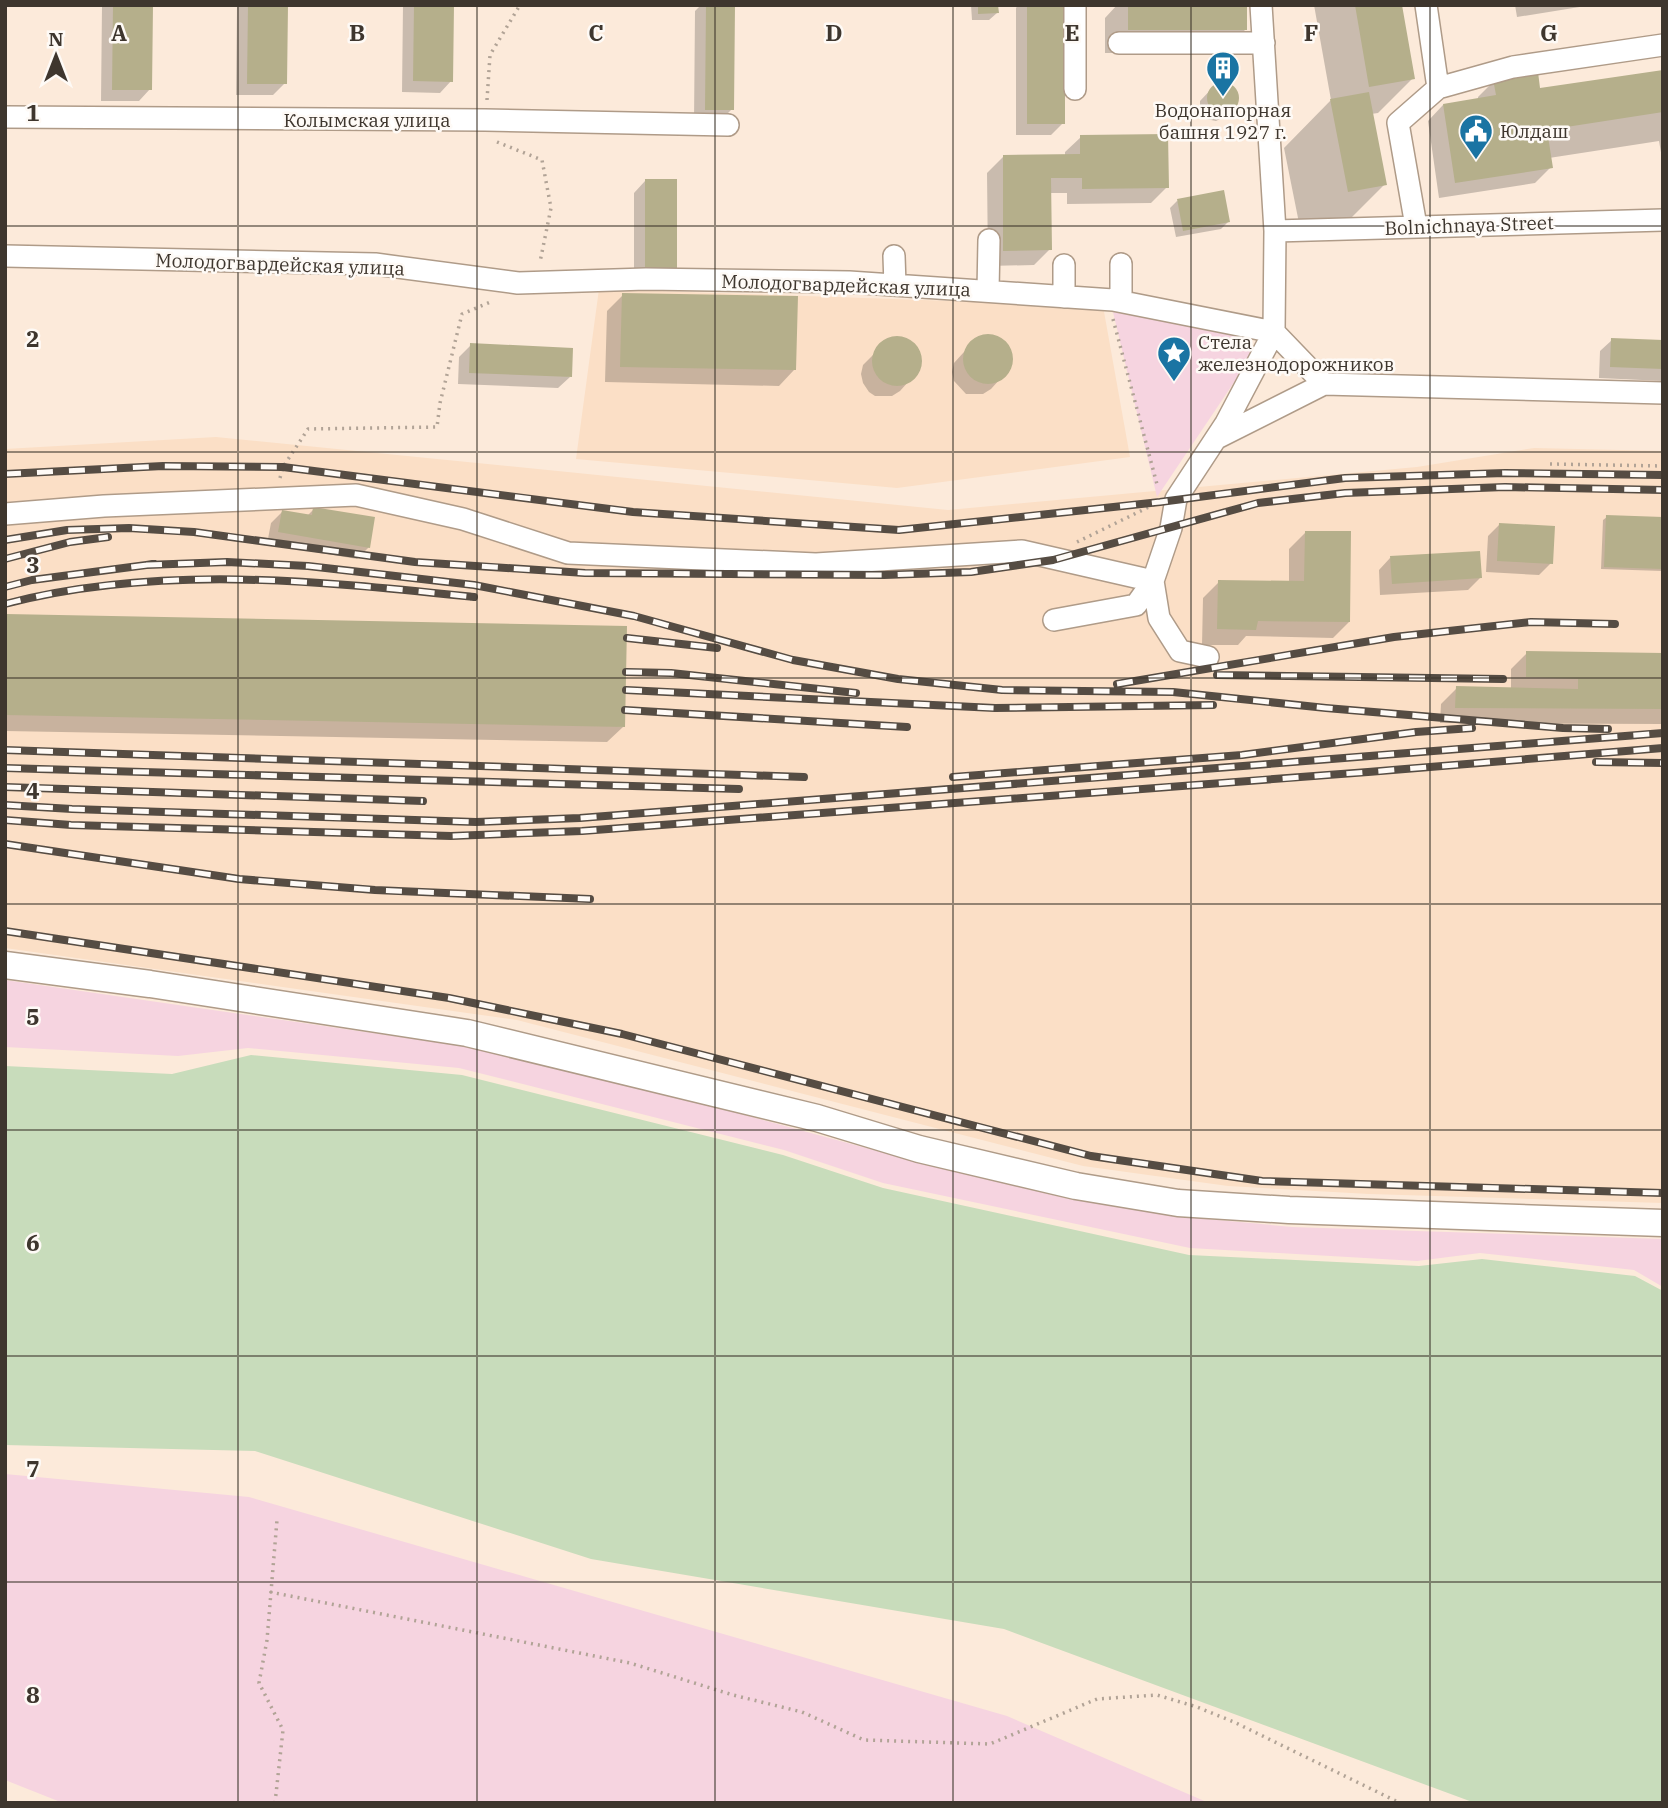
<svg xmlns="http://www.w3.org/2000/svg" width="1668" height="1808" viewBox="0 0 1668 1808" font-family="'IBM Plex Serif',serif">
<rect width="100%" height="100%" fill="#fceada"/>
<path fill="#fbdfc6" d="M599 289 1103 306 1130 457 897 488 576 459Z
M216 437 948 510 1417 467 1534 448 1663 451V1203L1369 1194 1228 1186 1083 1166 517 1020 5 948V449Z"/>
<path fill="#f6d4e0" d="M1113 312 1246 336 1251 343V357L1157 497Z
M5 980 463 1046 682 1098 903 1158 1069 1199 1175 1216 1292 1227 1663 1239V1287L1634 1270 1480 1253 1417 1261 1190 1248 883 1183 784 1150 459 1068 248 1048 178 1056 5 1047Z
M5 1474 249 1497 1007 1716 1209 1803H63L5 1780Z"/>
<path fill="#c8dcbb" d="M251 1055 462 1075 783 1155 883 1188 1189 1255 1419 1266 1482 1259 1635 1276 1663 1291V1803H1475L1004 1629 591 1559 255 1451 5 1445V1066L172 1074Z"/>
<path fill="#0003" d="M5 5H6L5 82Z
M102 5H151L150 89 139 101H101Z
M237 5H286L285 83 273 95H236Z
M403 5H452L451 81 440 93 402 92Z
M701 5H733L732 109 720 121H694L695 11Z
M971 5H997V13L989 20H972Z
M1018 5H1063V123L1051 135H1016V8Z
M1117 5H1246V29L1222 53H1105V18Z
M1314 5H1400L1413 78 1378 113 1371 114 1385 184 1338 231 1302 238 1284 148 1331 100Z
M1515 5H1592L1517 17Z
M1663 71V164L1659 141 1549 158 1551 167 1535 183 1439 198 1428 121 1443 105 1478 100V97L1494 81 1539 92Z
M1221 83 1231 85 1238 99 1234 108 1226 116 1216 121 1206 119 1200 111V101L1216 84Z
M1081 137 1167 187 1151 203 1067 204V193H1049L1050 249 1034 265 988 266 987 173 1003 157 1065 156V152Z
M645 181 675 276 634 288V193Z
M1177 201 1229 221 1221 229 1176 237 1170 208Z
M623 295 794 370 779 386 605 382 607 311Z
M988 336 1004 343 1010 350 1012 360 1010 368 991 389 983 394H966L954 381 952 372 954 363 973 342Z
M888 340H906L913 344 918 352 920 362 919 370 900 391 892 396H875L869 392 863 383 861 374 863 365Z
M1612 340 1663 342V381L1599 378 1600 351Z
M471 345 570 377 558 388 458 384 459 357Z
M314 509 369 547 357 559 267 544 271 523 282 512 307 516Z
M1607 517 1663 519V571L1601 569 1603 520Z
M1500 524 1551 563 1539 575 1486 572 1488 536Z
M1305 533 1349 622 1333 638 1246 636 1238 645H1202L1203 598 1219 582 1289 583V549Z
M1390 558 1480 578 1468 590 1380 595 1379 570Z
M7 616 623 727 607 742 5 731Z
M1527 653 1663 655V724L1440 723 1441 704 1457 688 1511 689V669Z"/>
<path fill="#b5af8b" d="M113 5H153L152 90H112Z
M248 5H288L287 84H247Z
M414 5H454L453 82 413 81Z
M706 5H735L734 110H705Z
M978 5H998L999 13 978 14Z
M1027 5H1065V124H1027Z
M1128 5H1247V30H1128Z
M1355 5H1402L1415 79 1369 87Z
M1663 70V112L1547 130 1553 168 1455 183 1443 104 1496 95 1493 79 1538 72 1540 88Z
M1207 98a16 16 0 1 1 32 0a16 16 0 1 1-32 0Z
M1369 92 1387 185 1348 192 1330 99Z
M1168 134 1169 188 1082 189V178H1051L1052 250 1003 251V155L1080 154V135Z
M645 179H677V277H645Z
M1224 190 1230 222 1183 231 1177 199Z
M622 293 798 296 796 370 620 367Z
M963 359a25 25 0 1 1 50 0a25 25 0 1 1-50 0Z
M872 361a25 25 0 1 1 50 0a25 25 0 1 1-50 0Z
M1611 338 1663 340V369L1610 367Z
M470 343 573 348 572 377 469 373Z
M313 507 375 517 370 548 278 532 282 510 312 515Z
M1606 515 1663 517V569L1604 567Z
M1499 523 1555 526 1553 564 1497 561Z
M1305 531H1351L1350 622 1258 621 1256 630 1217 629 1218 580 1304 581Z
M1480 551 1482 578 1392 584 1390 556Z
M6 614 627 626 625 727 5 715Z
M1526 651 1663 653V709L1455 708 1456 686 1578 689V679L1526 677Z"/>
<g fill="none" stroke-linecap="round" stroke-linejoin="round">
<g stroke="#af9b88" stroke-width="24">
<path id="minor" d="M1426 5 1438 88
M1119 43H1264
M1075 89V5
M5 117 485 120 728 125
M1416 226 1398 123 1438 88 1513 67 1663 45
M1275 231 1663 220
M5 256 375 264 518 283 646 279 849 282 1113 300 1274 332 1324 384 1663 393
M894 256 895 285
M1064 265V297
M988 291 989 240
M1121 301V264
M1217 438 1324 384
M5 514 104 506 356 495 463 519 568 553 816 564 1022 551 1153 581
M1153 581 1159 618 1180 651 1208 657
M1054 620 1136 605 1153 581 1171 528 1176 499 1226 423 1274 332 1275 231 1261 5"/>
</g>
<g stroke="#af9b88" stroke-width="29">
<path id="major" d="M5 965 150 984 467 1033 817 1118 919 1149 1076 1186 1178 1203 1289 1210 1663 1223"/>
</g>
<path stroke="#b1a396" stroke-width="3.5" stroke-dasharray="2 5" stroke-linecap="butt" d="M487 100 490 55 520 5
M497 142 542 160 551 208 540 262
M1113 319 1158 488
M1550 464 1663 466
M280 478 283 467 308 429 437 427 440 403 462 314 493 301
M1077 542 1155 504
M270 1592 630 1663 733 1695 802 1712 864 1740 990 1744 1097 1699 1157 1695 1197 1707 1234 1722 1400 1803
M275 1803 283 1730 259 1683 267 1640 277 1520"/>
<use href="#minor" stroke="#fff" stroke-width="21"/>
<use href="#major" stroke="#fff" stroke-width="26"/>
<g stroke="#554c43" stroke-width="8">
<path id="rail" d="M5 474 163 466 283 467 633 512 899 530 1160 502 1345 478 1505 473 1663 475
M5 540 67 530 129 528 194 532 415 562 585 573 884 575 971 572 1053 560 1258 503 1345 493 1505 487 1663 490
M5 559 70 542 108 537
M146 565 227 562 308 566 474 585 634 616 793 660 898 679 1002 690 1173 692 1326 708 1563 728 1608 729
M5 587 32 580 154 564
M5 604C159 564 319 581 474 597
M627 638 717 648
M626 672 671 673 856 693
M1217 675 1503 679
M1117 684 1394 637 1531 622 1615 624
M626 690 995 708 1213 705
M625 710 907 727
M5 750 804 777
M1596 762 1663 763
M5 768 739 789
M953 777 1242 755 1416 732 1472 728
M5 787 423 801
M5 805 72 809 476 822 580 818 1663 733
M5 820 71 825 451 836 582 831 1368 772 1663 748
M5 844 239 879 375 890 590 899
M5 931 449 998 622 1034 1091 1156 1262 1181 1663 1193"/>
</g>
<use href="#rail" stroke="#fefaf6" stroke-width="5" stroke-dasharray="16" stroke-linecap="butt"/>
</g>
<path fill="none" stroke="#3e362e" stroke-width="2" stroke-opacity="0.55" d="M238 5V1803M477 5V1803M715 5V1803M953 5V1803M1191 5V1803M1430 5V1803M5 226H1663M5 452H1663M5 678H1663M5 904H1663M5 1130H1663M5 1356H1663M5 1582H1663"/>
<defs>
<g id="building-pin" transform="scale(1.75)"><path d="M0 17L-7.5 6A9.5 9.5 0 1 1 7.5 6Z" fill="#1a74a3" stroke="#fefaf6"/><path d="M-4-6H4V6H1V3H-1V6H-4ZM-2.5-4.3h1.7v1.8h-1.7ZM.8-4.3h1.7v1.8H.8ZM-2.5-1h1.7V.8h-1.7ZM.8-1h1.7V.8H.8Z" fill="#fff"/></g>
<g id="civic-pin" transform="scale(1.75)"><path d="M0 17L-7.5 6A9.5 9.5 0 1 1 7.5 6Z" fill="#1a74a3" stroke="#fefaf6"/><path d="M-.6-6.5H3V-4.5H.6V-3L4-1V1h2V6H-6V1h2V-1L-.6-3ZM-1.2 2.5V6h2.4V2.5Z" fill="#fff"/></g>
<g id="sight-pin" transform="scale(1.75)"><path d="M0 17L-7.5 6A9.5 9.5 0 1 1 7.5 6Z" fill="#1a74a3" stroke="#fefaf6"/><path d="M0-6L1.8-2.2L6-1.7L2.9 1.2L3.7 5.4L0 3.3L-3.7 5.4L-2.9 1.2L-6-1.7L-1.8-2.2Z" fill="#fff"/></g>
</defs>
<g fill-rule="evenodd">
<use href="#building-pin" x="1223" y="68"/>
<use href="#civic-pin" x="1476" y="131"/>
<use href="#sight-pin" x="1174" y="353"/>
</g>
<g text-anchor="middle" stroke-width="5" stroke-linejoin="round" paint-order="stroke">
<g font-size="19" fill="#3e362e" stroke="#fefaf6" text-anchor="start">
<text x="1223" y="117" text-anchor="middle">Водонапорная<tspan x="1223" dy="22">башня 1927 г.</tspan></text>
<text x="1500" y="138">Юлдаш</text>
<text x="1198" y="349">Стела<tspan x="1198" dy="22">железнодорожников</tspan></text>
</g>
<g font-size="19" fill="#3e362e" stroke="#fefaf6">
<text x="367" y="127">Колымская улица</text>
<text transform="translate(1469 225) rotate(-2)" y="7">Bolnichnaya Street</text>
<text transform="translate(280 264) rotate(2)" y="7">Молодогвардейская улица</text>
<text transform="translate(846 285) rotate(2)" y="7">Молодогвардейская улица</text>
</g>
</g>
<g font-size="23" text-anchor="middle" font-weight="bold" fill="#3e362e" stroke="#fefaf6" stroke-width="5" stroke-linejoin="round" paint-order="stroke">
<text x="119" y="41">A</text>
<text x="357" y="41">B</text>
<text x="596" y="41">C</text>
<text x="834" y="41">D</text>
<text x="1072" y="41">E</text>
<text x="1311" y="41">F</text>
<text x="1549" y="41">G</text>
<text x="33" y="121">1</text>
<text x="33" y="347">2</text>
<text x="33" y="573">3</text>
<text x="33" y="799">4</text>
<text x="33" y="1025">5</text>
<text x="33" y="1251">6</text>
<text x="33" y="1477">7</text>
<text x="33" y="1703">8</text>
</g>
<rect width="1668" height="1808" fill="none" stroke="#3e362e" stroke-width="14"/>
<g transform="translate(56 56)" stroke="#fefaf6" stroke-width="5" paint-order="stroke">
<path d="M0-5L12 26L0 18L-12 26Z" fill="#3e362e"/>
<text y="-10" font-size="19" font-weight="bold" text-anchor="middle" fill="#3e362e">N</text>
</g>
</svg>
